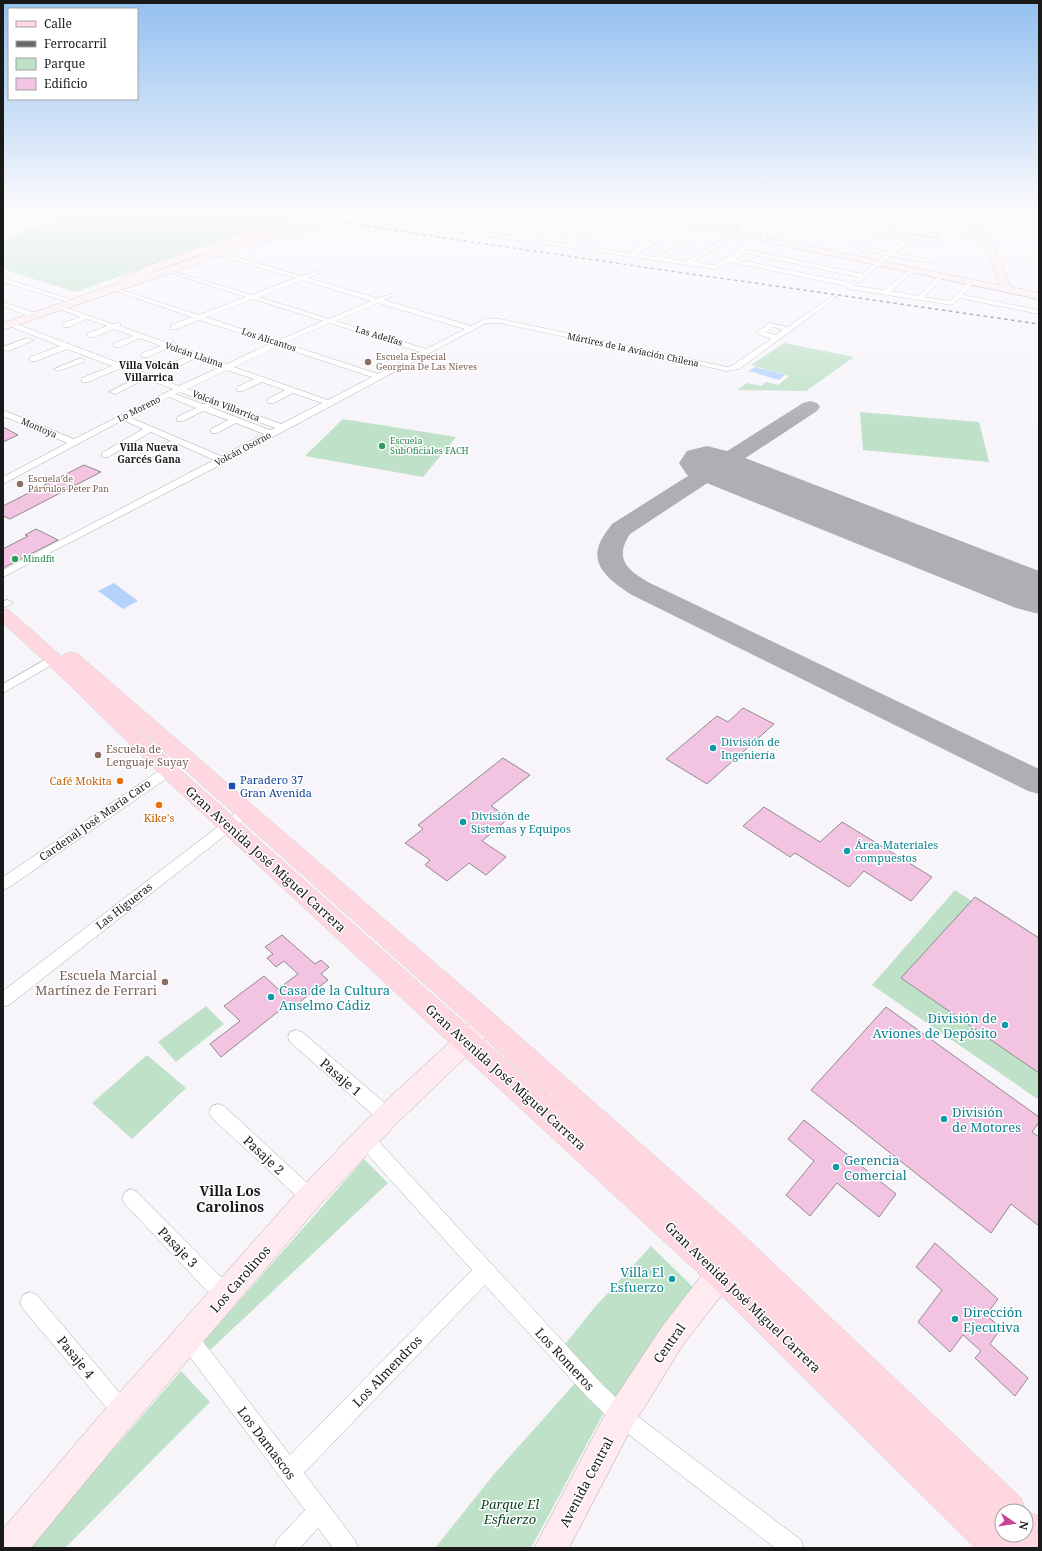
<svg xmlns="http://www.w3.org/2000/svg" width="1042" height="1551" viewBox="0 0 1042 1551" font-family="'Noto Serif',serif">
<rect width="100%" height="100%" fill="#f7f5fa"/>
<path fill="#bfe1c8" d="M80 212H269L291 216 75 292 3 269V239Z
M702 222 740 224 738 232 701 224Z
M877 228 942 237 938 240Z
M784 343 854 357 806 391 737 390 747 383 761 386 766 382 778 385 789 376 751 365Z
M860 412 979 422 989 462 863 450Z
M343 419 456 437 423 477 305 456Z
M955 890 972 901 902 978 1039 1073V1100L872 985Z
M206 1006 224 1024 176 1062 158 1042Z
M147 1055 186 1088 132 1139 92 1103Z
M364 1159 388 1183 209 1351 203 1342Z
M651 1246 695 1289 603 1414 531 1548H435L495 1473 576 1382 559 1352 594 1308Z
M181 1371 210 1402 65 1548H28Z"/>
<path fill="#b4d2fb" d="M755 367 785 375 779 380 749 371Z
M114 583 138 601 123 609 98 591Z"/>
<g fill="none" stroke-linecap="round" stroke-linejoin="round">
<path fill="#b0aeb2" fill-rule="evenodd" d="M810 401 817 403 820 407 817 411 630 534C613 560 629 571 650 583L1039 769V794L1028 791 632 595C617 585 593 570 598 549 600 539 607 531 612 524L803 403Z"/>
<path fill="#b0aeb2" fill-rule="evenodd" d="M707 446 727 451 1039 571V614L1016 608 687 475 679 463 687 451Z"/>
</g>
<path fill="#f3c4e2" stroke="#8f8b8d" d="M3 427 18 435 3 442Z
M84 465 101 472 10 519 3 516V506Z
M36 529 58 540 3 568V549L28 536 25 535Z
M743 708 774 724 707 784 666 759 717 716 728 722Z
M503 758 530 775 491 806 509 818 482 841 506 857 486 875 469 863 447 881 425 865 430 860 405 843 423 829 418 825Z
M764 807 820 842 842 822 932 877 911 901 864 871 849 887 795 853 790 857 743 826Z
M975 897 1039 938V1073L901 978Z
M282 935 315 964 321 960 329 967 321 974 328 980 288 1011 284 1007 221 1057 210 1044 240 1021 224 1006 264 976 278 989 298 974 284 961 276 967 267 958 273 954 265 947Z
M886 1007 1039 1117V1122L1032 1132 1039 1137V1226L1011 1204 991 1233 811 1090Z
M804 1120 896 1194 879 1217 837 1183 810 1216 786 1195 814 1161 788 1139Z
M935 1243 998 1299 986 1315 1001 1328 990 1344 1028 1378 1015 1396 975 1358 981 1351 963 1335 950 1352 918 1322 942 1290 916 1267Z"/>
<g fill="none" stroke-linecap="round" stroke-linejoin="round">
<g stroke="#aaa8ac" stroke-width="1">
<path id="street" d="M3 212 42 218 45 220 42 222 3 216Z
M357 212 411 221 430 212H439L419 222 444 226 470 212H483L511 218 523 212H531L518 220 549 227 576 212H584L556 228 588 235 635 212 636 215 589 239 476 214 451 227 629 253 682 223H686V225L637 254 657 257 707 228H711V230L665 258 687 261 732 233H736V235L694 262 714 265 760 236 765 226 693 222 691 221V219L767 222 772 212H778L765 238 748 250 862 274 885 255 854 248V246L889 252 903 240 871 233V231L944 245 941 247 910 241 895 253 932 261V263L891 256 857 283 854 281 858 277 744 253 735 259 852 283 855 286 884 290 912 268 914 269V271L891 291 918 296 941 274 944 276 943 277 924 297 950 301 971 280 974 282 963 295 1039 310V314L960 298 952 305 849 289 847 288 846 286 730 262 715 269 378 220 359 216Z
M842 212H853L883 221 934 228 929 212H935L940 229 983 236 980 238 882 225Z
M867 212H910L912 214 909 216Z
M3 224 17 227 18 228 15 230 3 228Z
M219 252 301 276 322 270V272L308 278 377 298 392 294V296L384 300 471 326 485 319H500L727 367 733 365 771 339 756 333 769 323 788 327 832 296 837 297 739 369 727 371 500 323H486L226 462 3 577V570L214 460 178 444 152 457H146V453L171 441 151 432 108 457H102V453L143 429 123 420 3 484V477L67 443 3 416V410L74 439 173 389 119 369 88 382H82V378L112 366 67 349 36 361H30V357L60 346 7 325 14 323 179 386 220 367 196 358 177 367H171V363L189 356 168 348 148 357H142V353L161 346 140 338 120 347H114V343L133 336 114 329 94 337H88V333L107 326 87 319 69 327H63V323L80 317 55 307 61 306 113 324 120 323V326L167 343 174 342V345L227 364 271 343 199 320 177 329H171V325L192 317 110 289 115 288 199 315 246 297 168 272V270L252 295 295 278 217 255V253ZM302 280 371 301 329 319 259 297ZM253 299 323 321 277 341 206 317ZM378 303 465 329 426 349 336 321ZM330 323 420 352 378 374 284 343ZM773 327 783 330 775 335 766 332ZM278 346 372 377 328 400 234 367ZM227 370 254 379 237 387V391H243L262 382 285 390 268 399V403H274L293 393 322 403 281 424 187 389ZM180 392 208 403 203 404 175 394ZM169 397 196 408 177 417V421H183L203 411 228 420 211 429V433H217L236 423 264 434 221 456 129 417ZM211 404 275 428 270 430 210 407Z
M3 278 69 299 70 300 65 301 3 282Z
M3 302 39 314 40 316 33 318 3 306Z
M27 338 34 340 9 351 3 350V347Z
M81 358 85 360 84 362 58 371 54 369Z
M134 379 141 381 116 394 109 392Z
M8 600 13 603 3 608V601Z
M53 655 57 656 59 659 57 662 3 693V684Z
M187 754 192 755 193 758 192 761 8 888 3 890V877L182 755Z
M246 807 251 809 253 812 251 815 9 1005 3 1007V991L241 809Z
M296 1030 302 1032 393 1110 396 1116 393 1122 387 1124 381 1122 290 1042 288 1037 290 1032Z
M218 1104 224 1106 316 1191 319 1197 316 1203 310 1206 304 1203 212 1118 209 1112 212 1106Z
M365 1131 371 1133 602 1384 628 1409 801 1540 804 1548H775L614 1423 588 1398 485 1285 304 1473 355 1540 358 1548H333L318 1528 300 1548H274L277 1540 305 1510 181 1345 178 1338 181 1331 188 1328 195 1331 290 1455 472 1270 359 1145 356 1139 359 1133Z
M131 1189 137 1192 219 1275 234 1287 237 1294 234 1301 227 1304 220 1301 205 1289 125 1204 122 1198 125 1192Z
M30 1292 37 1295 130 1405 134 1412 130 1419 123 1423 116 1419 23 1309 20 1302 23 1295Z"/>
</g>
<g stroke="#aaa8ac" stroke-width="1">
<path id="secondary" d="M623 212H642L1000 285 984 245 974 233 964 212H973L982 232 993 244 1011 287 1039 293V299Z
M302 216 319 224C310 235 277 238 262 242L257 239 264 236 309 225 301 222 286 223 146 274 232 246H238V250L3 330V323L121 282 119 280 121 278 153 264 282 219Z
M486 1013 494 1016 498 1023 494 1030 396 1124 319 1206 134 1423 31 1548H3V1529L112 1401 301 1188 378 1108 478 1016Z
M721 1259 731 1263 735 1273 731 1283 683 1345 632 1427 569 1548H534L610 1405 663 1325 711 1263Z"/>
</g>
<g stroke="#d1d1d1" stroke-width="1">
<path id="primary" d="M3 609 9 610 62 657 64 654 71 652 78 654 495 1015 734 1226 1021 1498 1026 1511 1039 1516V1548H975L710 1284 161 775 68 683 3 623ZM125 716 477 1031 584 1130 175 765ZM1002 1511H1026V1535H1002Z"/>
</g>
<use href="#street" fill="#fff" fill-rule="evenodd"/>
<use href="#secondary" fill="#ffebef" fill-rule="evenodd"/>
<use href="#primary" fill="#fed7e0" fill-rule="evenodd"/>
<path stroke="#69686b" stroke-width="1.5" stroke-dasharray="3.5 3.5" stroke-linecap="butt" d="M277 212C530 252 785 287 1039 324"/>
<g stroke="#aaa8ac" stroke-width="10" stroke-linecap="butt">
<path id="secondary-bridge" d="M212 252 331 212"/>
</g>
<use href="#secondary-bridge" stroke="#ffebef" stroke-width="10"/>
</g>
<linearGradient id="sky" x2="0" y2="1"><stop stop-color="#93c0f0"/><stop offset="0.49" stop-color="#fbfafd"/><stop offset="1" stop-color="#fbfafd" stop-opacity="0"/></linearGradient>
<rect width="1042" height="430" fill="url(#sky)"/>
<g fill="#8d6e63" stroke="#fff" stroke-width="1.5">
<circle cx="368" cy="362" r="4"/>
<circle cx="20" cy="484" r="4"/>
<circle cx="98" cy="755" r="4"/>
<circle cx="165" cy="982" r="4"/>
</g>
<g fill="#2e9e5b" stroke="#fff" stroke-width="1.5">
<circle cx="382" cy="446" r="4"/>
<circle cx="15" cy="559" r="4"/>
</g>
<g fill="#0f9aa8" stroke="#fff" stroke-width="1.5">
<circle cx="713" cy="748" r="4"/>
<circle cx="463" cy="822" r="4"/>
<circle cx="847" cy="851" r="4"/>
<circle cx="271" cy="997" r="4"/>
<circle cx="1005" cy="1025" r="4"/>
<circle cx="944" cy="1119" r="4"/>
<circle cx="836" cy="1167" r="4"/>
<circle cx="672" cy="1279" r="4"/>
<circle cx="955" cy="1319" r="4"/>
</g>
<g fill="#e8710a" stroke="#fff" stroke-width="1.5">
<circle cx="120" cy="781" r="4"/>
<circle cx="159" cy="805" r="4"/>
</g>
<rect fill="#1a4fb4" stroke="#fff" stroke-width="1.5" x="228" y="782" width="8" height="8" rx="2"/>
<g text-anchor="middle" stroke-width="3" stroke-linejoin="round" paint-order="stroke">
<g font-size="9" fill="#1a191a" stroke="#fff">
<text transform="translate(379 336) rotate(17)" y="3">Las Adelfas</text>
<text transform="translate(269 340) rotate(18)" y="3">Los Alicantos</text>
<text transform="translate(633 350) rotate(12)" y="3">Mártires de la Aviación Chilena</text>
<text transform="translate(194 355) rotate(19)" y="3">Volcán Llaima</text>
<text transform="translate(226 406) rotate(21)" y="3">Volcán Villarrica</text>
<text transform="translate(139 409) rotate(-27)" y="3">Lo Moreno</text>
<text transform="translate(39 428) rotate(23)" y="3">Montoya</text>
<text transform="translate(243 449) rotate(-28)" y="3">Volcán Osorno</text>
</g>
<g font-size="9" fill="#785e54" stroke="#fff" text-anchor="start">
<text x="376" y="360">Escuela Especial<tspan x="376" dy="10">Georgina De Las Nieves</tspan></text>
<text x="28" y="482">Escuela de<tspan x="28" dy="10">Párvulos Peter Pan</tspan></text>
</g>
<g font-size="9" fill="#27864d" stroke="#fff" text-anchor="start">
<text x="390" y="444">Escuela<tspan x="390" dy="10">SubOficiales FACH</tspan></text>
<text x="23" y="562">Mindfit</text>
</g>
<g font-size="10" font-weight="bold" fill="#1a191a" stroke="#fff">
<text x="149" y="369">Villa Volcán<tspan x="149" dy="12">Villarrica</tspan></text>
<text x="149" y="451">Villa Nueva<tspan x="149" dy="12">Garcés Gana</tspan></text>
</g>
<g font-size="11" fill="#0d838f" stroke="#fff" text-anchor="start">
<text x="721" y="746">División de<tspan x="721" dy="13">Ingeniería</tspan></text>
<text x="471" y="820">División de<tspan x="471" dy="13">Sistemas y Equipos</tspan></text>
<text x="855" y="849">Área Materiales<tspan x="855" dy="13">compuestos</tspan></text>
</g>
<g font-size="11" fill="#785e54" stroke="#fff" text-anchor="start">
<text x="106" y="753">Escuela de<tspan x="106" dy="13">Lenguaje Suyay</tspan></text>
</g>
<g font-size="11" fill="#164399" stroke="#fff" text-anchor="start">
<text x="240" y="784">Paradero 37<tspan x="240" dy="13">Gran Avenida</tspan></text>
</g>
<g font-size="11" fill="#c56008" stroke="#fff" text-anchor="end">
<text x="112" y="785">Café Mokita</text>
<text x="159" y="822" text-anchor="middle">Kike's</text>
</g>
<g font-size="11" fill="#1a191a" stroke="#fff">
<text transform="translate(95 820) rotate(-35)" y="4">Cardenal José María Caro</text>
<text transform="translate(124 906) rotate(-38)" y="4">Las Higueras</text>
</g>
<g font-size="13" fill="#1a191a" stroke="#fff">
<text transform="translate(266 859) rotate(42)" y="5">Gran Avenida José Miguel Carrera</text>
<text transform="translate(341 1077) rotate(41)" y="5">Pasaje 1</text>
<text transform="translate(506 1077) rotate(42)" y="5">Gran Avenida José Miguel Carrera</text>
<text transform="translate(264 1155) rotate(43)" y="5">Pasaje 2</text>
<text transform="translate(178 1247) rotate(46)" y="5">Pasaje 3</text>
<text transform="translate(240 1279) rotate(-49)" y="5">Los Carolinos</text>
<text transform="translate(743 1297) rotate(44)" y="5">Gran Avenida José Miguel Carrera</text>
<text transform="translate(669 1343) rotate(-55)" y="5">Central</text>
<text transform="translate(76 1357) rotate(51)" y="5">Pasaje 4</text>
<text transform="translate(565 1359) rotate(47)" y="5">Los Romeros</text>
<text transform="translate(387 1371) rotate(-46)" y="5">Los Almendros</text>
<text transform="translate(267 1443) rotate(53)" y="5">Los Damascos</text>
<text transform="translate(586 1482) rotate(-62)" y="5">Avenida Central</text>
</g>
<g font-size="13" fill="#785e54" stroke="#fff" text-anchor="end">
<text x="157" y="980">Escuela Marcial<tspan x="157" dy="15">Martínez de Ferrari</tspan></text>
</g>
<g font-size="13" fill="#0d838f" stroke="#fff" text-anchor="start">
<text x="279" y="995">Casa de la Cultura<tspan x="279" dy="15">Anselmo Cádiz</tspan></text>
<text x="997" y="1023" text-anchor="end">División de<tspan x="997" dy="15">Aviones de Depósito</tspan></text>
<text x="952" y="1117">División<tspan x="952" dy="15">de Motores</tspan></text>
<text x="844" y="1165">Gerencia<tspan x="844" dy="15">Comercial</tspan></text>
<text x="664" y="1277" text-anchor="end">Villa El<tspan x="664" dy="15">Esfuerzo</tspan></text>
<text x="963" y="1317">Dirección<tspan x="963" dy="15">Ejecutiva</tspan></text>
</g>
<g font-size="13" font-style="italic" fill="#073d1f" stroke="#fff">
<text x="510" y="1509">Parque El<tspan x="510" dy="15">Esfuerzo</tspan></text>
</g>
<g font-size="14" font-weight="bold" fill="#1a191a" stroke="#fff">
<text x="230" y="1196">Villa Los<tspan x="230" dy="16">Carolinos</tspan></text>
</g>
</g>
<rect width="1042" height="1551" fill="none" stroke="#1a191a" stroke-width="8"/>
<rect x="8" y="8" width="130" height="92" fill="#ffffff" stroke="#a3a3a3"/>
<rect x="16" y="21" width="20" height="6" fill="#fed7e0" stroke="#a3a3a3"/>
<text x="44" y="28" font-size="12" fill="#1a191a">Calle</text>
<rect x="16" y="41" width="20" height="6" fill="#69686b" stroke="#a3a3a3"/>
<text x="44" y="48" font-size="12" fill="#1a191a">Ferrocarril</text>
<rect x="16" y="58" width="20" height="12" fill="#bfe1c8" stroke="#a3a3a3"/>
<text x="44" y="68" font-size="12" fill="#1a191a">Parque</text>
<rect x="16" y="78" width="20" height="12" fill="#f3c4e2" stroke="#a3a3a3"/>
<text x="44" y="88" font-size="12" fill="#1a191a">Edificio</text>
<g transform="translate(1014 1523) rotate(103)"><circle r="19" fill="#ffffff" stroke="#a3a3a3"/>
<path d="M0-3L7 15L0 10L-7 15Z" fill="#c54793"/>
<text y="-6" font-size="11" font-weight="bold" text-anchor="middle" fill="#1a191a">N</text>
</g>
</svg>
